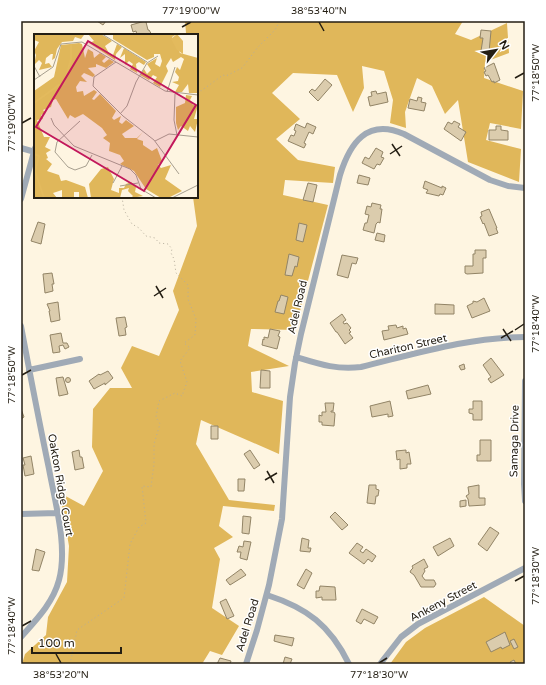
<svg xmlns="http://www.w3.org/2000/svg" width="546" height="685" viewBox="0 0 546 685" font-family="'Varela Round',sans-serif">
<rect width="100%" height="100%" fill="#fef5e1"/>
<path fill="#e0b75a" d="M185 21H463L455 34 471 40 507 23 509 53 485 62 484 78 523 91 521 129 490 123 486 140 521 149 519 182 468 162 458 100 445 114 432 86 417 78 405 112 406 128 390 123 393 100 384 71 362 66 364 88 353 112 337 75 293 73 272 93 300 119 276 139 298 160 335 167 333 183 285 180 283 195 328 205 295 330 251 329 248 346 289 366 251 372 252 392 283 401 279 454 201 420 196 444 229 500 275 505 274 511 223 506 219 526 233 537 214 548 220 559 212 608 239 626 222 655 210 651 202 664H22L25 654 46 635 48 617 67 582 69 546 60 493 84 506 103 471 92 447 93 409 110 388H132L121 368 132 346 159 356 179 310 173 291 197 226 193 197H197V35H184L186 33Z
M484 597 525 626V664H390L406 642 425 628Z"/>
<path fill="#dbccad" stroke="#928466" d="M97 21H106L103 25Z
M145 21 146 22 148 30H149L152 35H137L136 31 133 32 131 25Z
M481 30 491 31 489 52 481 51 483 38H480Z
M494 63 500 80 494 83V81L492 82 488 75 486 76 484 72 486 71 484 68Z
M325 79 332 85 318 101 309 92 312 89 315 91Z
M376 91 377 94 386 92 388 102 370 106 368 97 372 96 371 92Z
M418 97 422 98 421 102 426 103 424 111 408 108 410 99 417 101Z
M454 121 460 124 458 127 466 132 461 141 444 129 448 122 452 124Z
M307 123 316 127 313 134 309 132 304 143 306 144 304 148 288 141 291 135 294 136 296 131 294 130 296 124 305 128Z
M496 126H501V130L508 131V140H489V130H496Z
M376 148 383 152 381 157 384 158 380 165 377 164 374 169 362 163 365 157 369 159Z
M359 175 370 178 368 185 357 183Z
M425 181 442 188V186L446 188 443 195 440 194 439 196 426 193 428 190 423 188Z
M308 183 317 185 313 202 303 200Z
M372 203 381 205 380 209H382L380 223 378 222 376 224 374 233 363 230 365 223H367L369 215 365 214 367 206 371 207Z
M489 209 497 228H496L498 233 489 236 484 223 483 224 480 217 482 216 481 212Z
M38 222 45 224 41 244 31 241Z
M299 223 307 225 303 242 296 240Z
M377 233 385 235 384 242 375 240Z
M475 250H486V258H483V273L467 274 465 273V266H473V254H475Z
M289 254 299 257 297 267 295 266 292 276 285 275Z
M342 255 358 258 356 264 352 263 348 278 337 275Z
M52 273 54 284H52L53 291 45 293 43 274Z
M281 295 288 297 284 314 275 312 278 301H279Z
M484 298 490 311 472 318 467 306 473 303V301L477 302Z
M58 302 60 320 51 322 49 311H50L47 304Z
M435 304 454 305V314H435Z
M342 314 346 320 343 322 344 324 347 323 351 328 349 330 351 332 349 333 353 338 345 344 337 332H336L330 323Z
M125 317 127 327 125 328 126 335 119 336 116 318Z
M396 325 397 328 403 326V329L406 328 408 334 384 340 382 331 389 330 388 326Z
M270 329 280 331 278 336 280 337 277 349 262 345 263 339 264 340V337L268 338Z
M61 333 63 343H67L69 347 65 349 63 345 59 346 60 352 53 353 50 335Z
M491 358 504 375 491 383 488 379 491 377 483 365Z
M464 364 465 369 461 370 459 366Z
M261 370 270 371V388H260Z
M108 371 113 378 105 385V383L94 389 89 381 99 374 100 375Z
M63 377 68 394 59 396 56 378Z
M65.5 380a2.5 2.5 0 1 1 5 0a2.5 2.5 0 1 1-5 0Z
M428 385 431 394 408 399 406 391Z
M390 401 393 416 388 417V414L372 417 370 406Z
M473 401H482V420H473V414L469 413V409H473Z
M325 403H334L333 411H331V412H334L335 414 334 426 322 425V422H319V415L322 416V412H326Z
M21 409 24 417 21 419Z
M211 426H218V439H211Z
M480 440H491V461H477V455H480Z
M79 450 80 457H82L84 468 75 470 72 452Z
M250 450 260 465 254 469 244 454Z
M406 450V453L409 452 411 464H407V468L400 469V459L397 460 396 451Z
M31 456 34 474 25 476 23 465H25L23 458Z
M238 479H245L244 491H238Z
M369 485H376V489L379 490 378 496H376L375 504 367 503Z
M479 485V498H485V505L469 506 468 499 466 496 469 494 468 487Z
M466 500V506L460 507V501Z
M335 512 348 525 342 530 330 517Z
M243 516 251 517 249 534 242 533Z
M490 527 499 533 487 551 478 544Z
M302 538 309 540 308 548H311L310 552 300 551Z
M450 538 454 546 438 556 433 547Z
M244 541 251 542 247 560 240 558 241 552H237L239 546 243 547Z
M357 543 363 547 360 551 363 553 366 549 376 556 372 562 368 559 364 564 349 553Z
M36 549 45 552 39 571 32 570Z
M424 559 428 567 424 569 425 571 422 576 425 580H434L436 584 434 587H421L414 575 410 572 411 570 413 568 412 566Z
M241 569 246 575 230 585 226 580Z
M306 569 312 573 304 589 297 585Z
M320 586 335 587 336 600H322V597L316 598V591H319Z
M226 599 234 616 227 619 220 602Z
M362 609 378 617 374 624 364 619 361 624 356 621Z
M505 632 510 645 502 649 501 647 491 652 486 642Z
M275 635 294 638 292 646 274 641Z
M514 639 518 647 514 649 510 641Z
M285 657 292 659 290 664H283Z
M220 658 231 661 230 664H217Z
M514 660 516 664H511L510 662Z"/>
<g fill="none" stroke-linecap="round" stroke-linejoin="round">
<path stroke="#b5ad9c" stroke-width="1" stroke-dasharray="1 3" stroke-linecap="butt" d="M197 89 201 91 223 75 226 76 242 68 258 47 275 30 280 21
M70 664 77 630 124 598 130 544 139 527 146 523 142 486 151 487 154 464V444L160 424 156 417 159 401 175 393 182 396 187 382 180 361 190 348 184 343 195 335 196 319 188 299V285L176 273 174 259 171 253 172 249 168 244 159 243 155 238 146 236 139 228 132 224 124 210 122 197"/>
<path stroke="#a0aab6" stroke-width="6" d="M21 148 35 152
M21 199 35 148
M21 326C30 374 39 421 49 469 55 502 68 547 59 580 53 603 36 620 21 637
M296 357C319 364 336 370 361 367 415 354 469 337 525 337
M29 370 80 359
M525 381 524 484 525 501
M21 514 57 513
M267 595C307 608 330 625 349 664
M246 664 257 630 269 585 282 519 290 397 295 363 301 334 340 175C350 143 367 118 404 134L490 180 508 186 525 188
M380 664 401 637 418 624 525 568"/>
</g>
<path fill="none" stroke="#241e13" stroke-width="1.5" d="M319 22 324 31M182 27 191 22M515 78 524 73M22 123 31 118M392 144 400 156M390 154 402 146M156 286 163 298M154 296 166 288M503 329 511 341M515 330 524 324M501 338 513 331M22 375 31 370M267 471 274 483M265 480 277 473M515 581 524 576M22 626 31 621M56 654 61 663M379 663 387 658"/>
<g text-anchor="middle" stroke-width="3" stroke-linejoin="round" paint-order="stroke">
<g font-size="11" fill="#241e13" stroke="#fff">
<text transform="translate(297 307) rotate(-77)" y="4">Adel Road</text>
<text transform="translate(408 346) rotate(-13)" y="4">Chariton Street</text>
<text transform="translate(514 441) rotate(-89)" y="4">Samaga Drive</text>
<text transform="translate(61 485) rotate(80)" y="4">Oakton Ridge Court</text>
<text transform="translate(443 601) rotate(-28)" y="4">Ankeny Street</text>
<text transform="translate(247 625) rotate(-73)" y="4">Adel Road</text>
</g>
</g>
<g transform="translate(34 34)">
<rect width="164" height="164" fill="#fef5e1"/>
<path d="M0 0H50V1L47 5 41 3 39 7 28 8 23 15 21 24 18 26 19 20H17L12 24 11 30 15 29 18 33 5 36 8 29 5 26 0 31 2 21 0 17 5 8 0 6ZM54 0H67L78 7 71 12 76 21H79L83 10 88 13 82 20 81 26 55 9 60 7ZM79 0H143L138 3 146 19 164 24 163 59H155L154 50 148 58H141L145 51 138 48 144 47 145 43 141 38 143 33 146 36 150 25 147 23 139 28 137 24 132 32 134 37 126 53 119 49 123 43 119 41 115 46 106 41 110 35 113 40 117 36 113 30 123 24 121 30 126 33 128 27 126 20H120V23L113 26 79 5ZM45 9 48 10 51 24 54 15 59 18 60 24 66 19 72 23 68 27 70 29 75 25 80 28 72 34 62 30V33L54 34 61 41 59 43 50 39 47 42 53 48 46 47 42 53 43 58 49 57 50 62 60 56 63 58 58 65 60 66 66 60 82 77 78 84 80 86 87 82 85 88 88 90 92 86 100 92 88 100 91 104H103L109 98 103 105 109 107V111L118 117 123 114 128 127 124 131 127 134 137 131 131 145 148 157 134 164H127L112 155 100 137 86 130 90 127 86 121 75 117 76 109 69 104 73 101 68 94 49 80 41 84 36 81 34 85 22 65 19 66 17 73 9 76 12 79 7 81 9 85 3 86 10 103H16L11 113 17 116 12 119 14 124 12 125 18 130 13 137 25 141 27 147 32 146 51 153 54 164H45V158H40V164H28V156L19 159 23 164H0V57L20 43 27 11ZM90 14 112 28 110 31 105 28 102 30 103 39 96 35 99 30 95 27 91 31V20L86 24ZM152 61 158 62 156 66 159 71H164L160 85H164L161 98 156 92 154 97 147 92 144 96 142 89V73L151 69ZM74 133 80 145 77 156 85 159V154H90L92 150 97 148 102 153 101 158 109 162 97 164 99 162 94 157 95 154 88 156 86 164H57L55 150 67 135Z" fill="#e0b75a"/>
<path d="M143 0 149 7V20L143 16 137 5Z" fill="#e3ba5d"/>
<path fill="none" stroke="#e3ba5d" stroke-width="2" d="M0 69 25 51 30 50 37 25V10M0 120 5 122 1 137 10 164"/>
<path fill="none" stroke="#a79f8f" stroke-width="1" d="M68 0 113 28M82 28 60 43 59 52 89 82 120 106 145 140M0 32 6 43M0 46 19 33 27 10 48 8 131 57 164 61M133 58 141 33M141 60 140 86 143 101M86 80 93 72 102 48 113 29 124 22M17 84 20 91 40 112 96 135 102 141 107 155 122 164M46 87 23 108 21 118 34 133 41 136 52 132 58 121M121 107 135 100 164 103M79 149 88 132M86 152 104 149M138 164 164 151"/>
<path fill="#c2185b" fill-opacity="0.15" stroke="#c2185b" stroke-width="2" d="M54 7 162 71 110 157 2 93Z"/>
<rect width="164" height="164" fill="none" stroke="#241e13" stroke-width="2"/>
</g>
<rect width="546" height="685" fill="none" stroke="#ffffff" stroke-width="44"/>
<g transform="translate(496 50) rotate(59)" stroke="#ffffff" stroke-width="3" paint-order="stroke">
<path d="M0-3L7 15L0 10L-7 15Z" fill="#241e13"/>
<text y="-6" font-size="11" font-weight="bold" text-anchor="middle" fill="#241e13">N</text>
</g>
<path d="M32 647v6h89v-6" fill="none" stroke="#241e13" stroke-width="2"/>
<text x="38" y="647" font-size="12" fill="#241e13" stroke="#ffffff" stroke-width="3" paint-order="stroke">100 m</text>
<rect x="22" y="22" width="502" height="641" fill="none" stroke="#241e13" stroke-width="1.5"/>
<g font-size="10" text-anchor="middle" fill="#241e13">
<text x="191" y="14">77°19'00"W</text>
<text x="319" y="14">38°53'40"N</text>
<text transform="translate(535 73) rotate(-90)" y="4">77°18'50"W</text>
<text transform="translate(11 123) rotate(-90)" y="4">77°19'00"W</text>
<text transform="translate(535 324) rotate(-90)" y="4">77°18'40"W</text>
<text transform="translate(11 375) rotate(-90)" y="4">77°18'50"W</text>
<text transform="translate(535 576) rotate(-90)" y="4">77°18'30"W</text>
<text transform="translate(11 626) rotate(-90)" y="4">77°18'40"W</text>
<text x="61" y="678">38°53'20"N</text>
<text x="379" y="678">77°18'30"W</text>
</g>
</svg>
